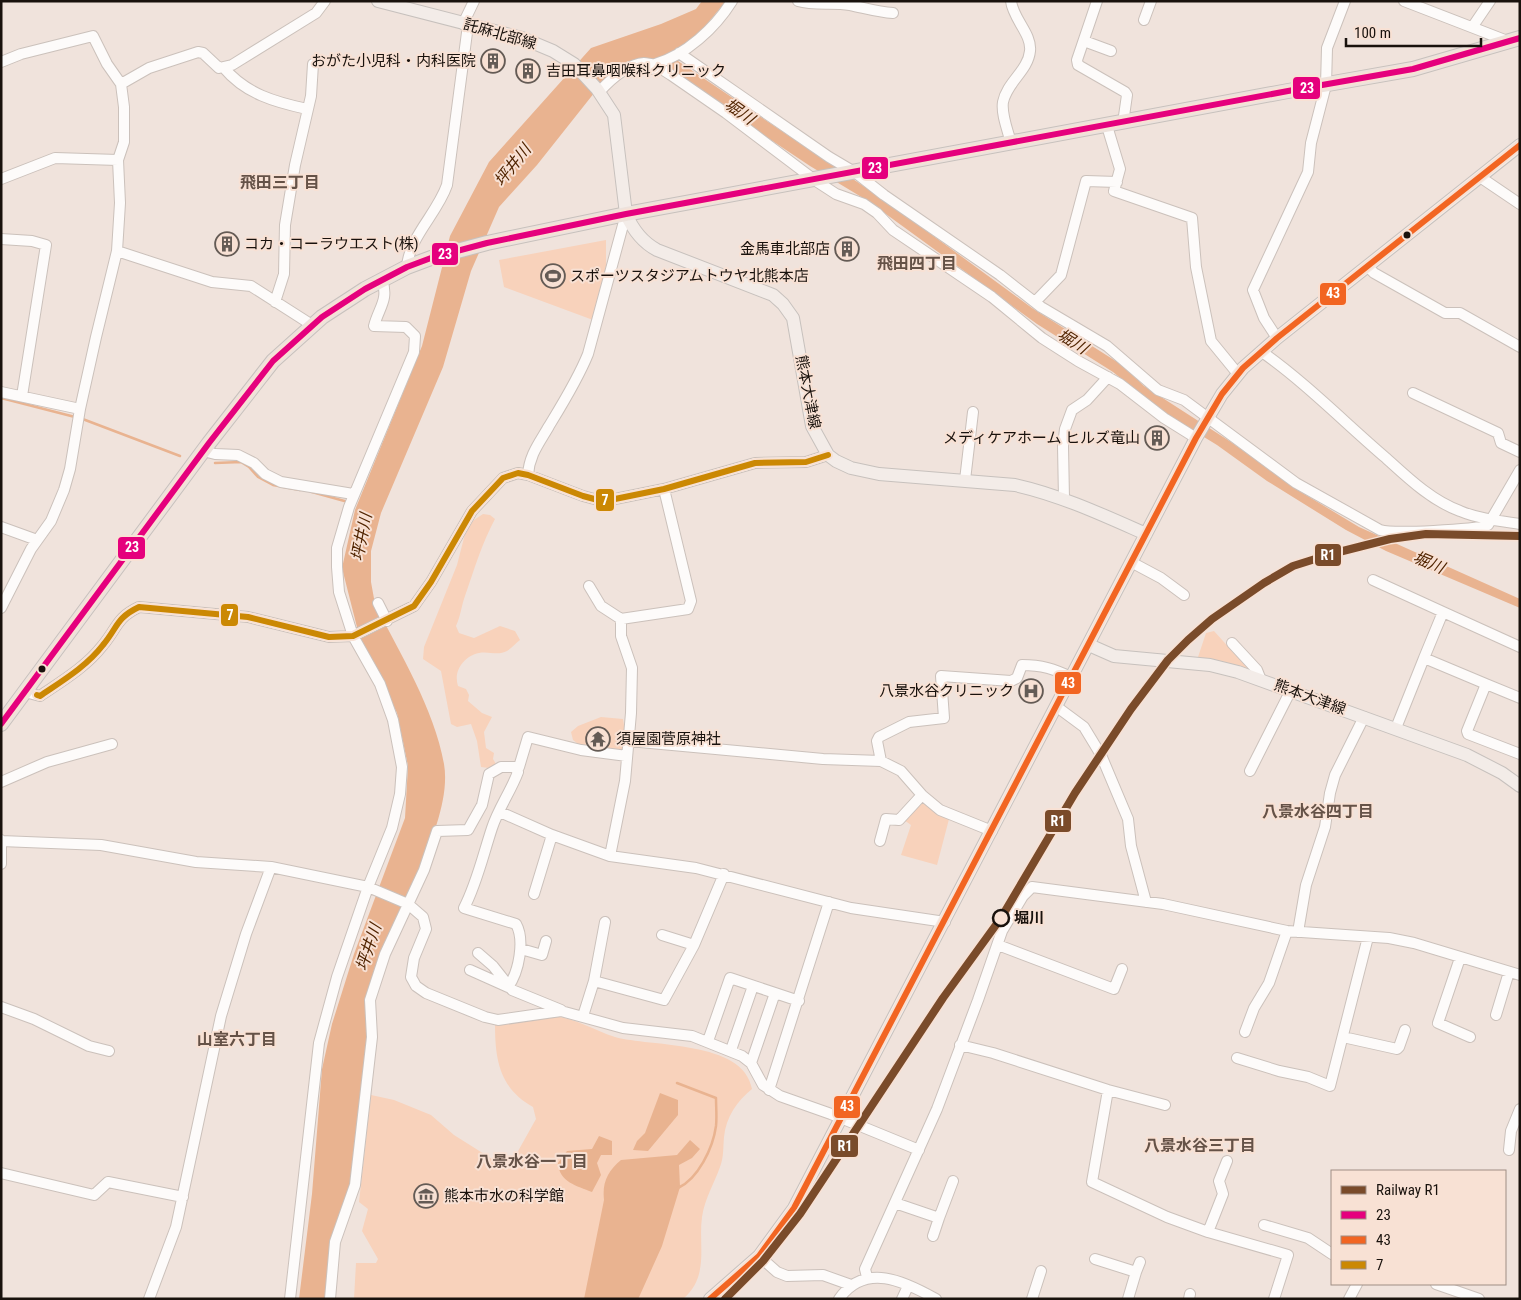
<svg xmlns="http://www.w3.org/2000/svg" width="1521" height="1300" viewBox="0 0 1521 1300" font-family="'Roboto Condensed','Noto Sans JP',sans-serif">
<rect width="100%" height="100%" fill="#f0e3dc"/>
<path fill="#f8d2bb" d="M606 240V266L593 320 504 287 499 260Z
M483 514 490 515 495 519C482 543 474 570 465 596 461 607 461 615 456 626L459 633 474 638 500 626 515 631 520 640C516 643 512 648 507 651 498 656 489 651 479 653 464 656 453 671 458 686L466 689 469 695 468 701 482 713 492 717 484 732 486 748 494 753 493 759 496 764 489 768 481 767 477 741 471 724 457 727 451 724 441 671 423 659 424 647 457 565 466 530 474 520Z
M1214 631 1251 672 1198 657 1206 633Z
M601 717 623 719 626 738 621 751 582 747 573 740 571 732 578 726Z
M924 800 937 812 949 819 937 865 901 855 911 825 904 820Z
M553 1016C576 1018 593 1030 615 1037 650 1047 744 1040 752 1089 737 1101 726 1117 724 1137 723 1147 724 1157 720 1167 714 1184 705 1198 702 1217 698 1245 710 1276 683 1299H354L356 1263H376L378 1259 362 1231 368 1209 359 1202 371 1095 394 1100 431 1115 454 1135 508 1169 536 1119 533 1107C499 1088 495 1059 495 1023Z"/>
<path fill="#e9b390" d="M702 1H726L698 35 672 52 675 59 887 202 1032 308 1122 365 1144 386 1231 442 1296 489 1359 527 1520 599V608L1386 551 1346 530 1267 481 1217 445 1163 412 1113 372 1037 324 868 201 810 166 653 61 606 78 537 165 499 207 471 271 443 367 381 513 371 551V582L375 604C400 654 434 708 444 764 454 822 393 914 376 971 370 992 363 1001 370 1022L351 1190 327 1299H299L312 1194 322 1069 332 1024 354 954 405 818 408 766 397 713 360 639 342 568 355 510 422 346 450 236 489 162 591 48 661 24 696 9Z
M660 1093 678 1100V1115L648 1151 633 1150 637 1141 645 1133Z
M599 1136 612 1141V1155H601L597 1163 601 1175 592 1192C577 1186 559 1182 558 1163L567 1151 592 1149Z
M690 1140 700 1149 692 1158 679 1165 680 1187 662 1246 640 1295 638 1299H584L604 1200C602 1182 608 1171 621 1160L677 1155Z"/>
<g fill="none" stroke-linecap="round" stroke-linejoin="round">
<path stroke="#e9b390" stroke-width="2.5" d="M1 398 75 417
M80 418 180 456
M215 463 241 462 249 467 258 477 273 485 300 490
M312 492 348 502
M677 1083 716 1098C716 1107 717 1117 716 1126 713 1148 698 1179 678 1188"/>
<g stroke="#cbc1bb" stroke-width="12">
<path id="minor" d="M798 1C815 6 832 2 850 5 865 8 878 12 893 13
M1011 1C1013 19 1032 34 1030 51 1028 71 1007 82 1003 102 1001 114 1008 131 1011 143
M1097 1 1077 60 1078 65 1125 92 1127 95 1123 123
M1404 1 1510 42
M1144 20 1151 1
M463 24 474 1
M1473 26 1490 1
M1084 41 1111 51
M679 53 829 157 856 173 884 195 1000 275 1041 307 1107 346 1158 390 1184 400 1296 483 1380 530C1393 534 1474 530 1488 525L1520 470
M1 62 21 54 93 36 107 64 121 84 124 107V142L118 160 120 203 117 251 96 337 80 409 70 469 64 490 51 521 31 549 1 608
M632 67 636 70 660 68 671 75 726 113 816 181 836 194 864 204 877 213 893 230 992 297 1042 338 1078 361 1120 384 1164 418 1196 438
M224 68C246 94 275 102 307 109
M121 84 149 68 198 52 203 53 219 68 232 65 316 13 325 1
M599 92C610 80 627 64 644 63 648 63 651 65 655 64 686 55 715 28 732 1
M1107 126 1120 169 1114 191 1192 218 1196 267 1211 341 1238 374
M1480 177 1520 204
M1 179 55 158 118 160
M1 239 32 241 46 245 22 396
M117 251 212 282 251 286 312 325
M1367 266 1374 273 1445 313H1460L1520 347
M407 267C409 237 437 214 447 185L468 25
M275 302 284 274 285 225 295 165 311 96 313 64
M1035 302 1061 275 1086 181 1117 182
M1277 338 1264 318 1253 290 1308 172 1311 143 1326 85 1327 48 1345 1
M1262 352C1306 383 1345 423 1386 458 1408 478 1432 501 1460 511 1479 519 1500 521 1520 524
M1 392 80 409
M1413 393 1498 433 1501 443 1520 452
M203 451 215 454 238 455 254 463 265 474 281 482 353 494
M528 475C529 455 540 442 549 426 563 403 578 379 588 354L626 214
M965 480 973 412
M1064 499 1063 446 1065 429 1072 410 1087 400 1108 377
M1 527 37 540
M1131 562 1161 578 1184 595
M1373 580 1443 612 1424 658 1486 684 1467 731 1468 734 1520 754
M589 586 601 606 621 619 688 609 691 601 664 489
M378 603 387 621
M1443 612 1520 647
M1232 643 1257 670 1261 680
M1486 684 1520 698
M25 692 40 696C62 681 86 667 103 645 118 627 116 618 139 607L248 617 329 637 353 636 414 606 431 582 472 511 503 478 518 473 528 475 583 496 598 500H610L664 489 755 463 806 462 828 455
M1057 707 1084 727 1101 755 1128 819 1131 846 1146 902
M1396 728 1424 658
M629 741 823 759 881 761 901 771 922 795 940 810 992 831
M881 761 877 741 879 737 909 722 944 718 941 676 1011 681 1017 678 1022 665C1042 665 1054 669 1071 677
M1250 771 1291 690
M1 782 47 762 112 744
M500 812 552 835 610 856 696 868 851 908 945 922
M1 840V864
M1 841 101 845 196 862 271 867 368 887 408 904 423 917 426 929 414 958 411 977 416 986 426 993 485 1017 498 1020 561 1011 623 1028 692 1036 742 1056 751 1063 763 1085 780 1096 831 1114 919 1150
M880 841 886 819 899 820 922 795
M610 856 625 781 631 713 632 668 621 636V619
M534 894 552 835
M1298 932 1306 885 1325 827 1330 793 1335 775 1364 717
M694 945 724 874
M998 945 1114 989 1122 969
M521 949 542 955 546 941
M478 953 493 966 512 990 561 1010
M1460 958 1438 1023 1470 1037
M470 970 508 987C519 972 525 940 516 924L464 908C477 883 483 855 492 828 498 809 511 791 518 772L515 768
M594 981 664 1000 694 945 662 935
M1 1007 34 1019 89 1046 109 1051
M1496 1015 1509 972
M583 1016 594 981 605 922
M1245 1032 1254 1008 1269 983 1287 931
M1343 1037 1397 1049 1399 1047 1405 1030
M708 1041 730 978 775 993
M960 1045 993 1053 1108 1090 1165 1105
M731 1050 753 986
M1237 1058 1279 1071 1308 1077 1330 1086 1368 937
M751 1063 775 993 799 1001
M769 1090 829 902
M1108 1090 1092 1182 1167 1217 1208 1232 1223 1194 1219 1181 1227 1161
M1509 1150 1511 1131 1520 1109
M1 1173 94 1195 108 1182 183 1197
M895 1203 939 1218 933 1236
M939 1218 953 1181
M1264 1225 1308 1238 1332 1254
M1208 1232 1288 1255 1274 1299
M759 1256 777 1272 787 1276 823 1275 851 1285
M1095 1259 1136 1272 1140 1262
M867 1277 865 1269 937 1109 978 1000 1002 931 1023 896 1032 887 1163 904 1287 931 1389 938 1414 943 1520 975
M1436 1284 1479 1299
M149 1299 176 1227 221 1016 246 934 271 867
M290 1299 319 1043 337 977 368 887 392 828 400 794 402 767 393 720 380 684 353 636 339 592 337 567V548L349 507 414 352 415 336 406 327 374 326C379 307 389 300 382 280
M330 1299 335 1242 355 1185 372 1037 370 1000 385 954 424 870 437 831 468 830 482 805 489 774 501 767H519L528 737 581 750 627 756
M839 1299C865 1262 904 1281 936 1299
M902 1299 908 1286
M1032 1299 1041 1271
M1128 1299 1136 1272
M1189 1299 1190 1294
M1349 1299 1357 1284"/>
</g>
<g stroke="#c7c1bd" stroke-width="14">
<path id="major" d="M378 1 522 38 553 51 574 64 597 89 614 115 626 214C633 230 642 242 657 250L773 295 783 304 793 318 812 426 828 455 836 461 851 468 879 474 1015 485C1060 495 1103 515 1146 534
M1089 645 1114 656 1210 665 1238 672 1467 755 1502 773 1520 786
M710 1299 759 1256 794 1208 1196 438 1222 394 1243 368 1277 338 1520 145"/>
</g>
<g stroke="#c7c1bd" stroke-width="16">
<path id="highway" d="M1 724 209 443 273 361 322 317 365 289 407 267 431 258 487 243 626 214 1288 91 1413 69 1520 38"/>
</g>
<use href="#minor" stroke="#fdfbfa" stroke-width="10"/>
<use href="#major" stroke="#f3ece8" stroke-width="12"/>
<use href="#highway" stroke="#ede2dc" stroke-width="14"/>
<g stroke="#f8e1d4" stroke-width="10">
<path id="bus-1" d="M1 724 209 443 273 361 322 317 365 289 407 267 431 258 487 243 626 214 1288 91 1413 69 1520 38"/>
</g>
<g stroke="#f8e1d4" stroke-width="10">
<path id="bus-2" d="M710 1299 759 1256 794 1208 1196 438 1222 394 1243 368 1277 338 1520 145"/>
</g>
<g stroke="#f8e1d4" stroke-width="10">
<path id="bus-3" d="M37 695 40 696C62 681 86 667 103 645 118 627 116 618 139 607L248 617 329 637 353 636 414 606 431 582 472 511 503 478 518 473 528 475 583 496 598 500H610L664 489 755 463 806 462 828 455"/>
</g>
<use href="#bus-1" stroke="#e5007d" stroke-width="6"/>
<use href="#bus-2" stroke="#f26522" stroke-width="6"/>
<use href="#bus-3" stroke="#cb8803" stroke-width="6"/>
<g stroke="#f8e1d4" stroke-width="11">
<path id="rail-1" d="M725 1299 763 1261 800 1214 943 998 1001 918 1075 793 1131 709 1168 660 1188 640 1212 619 1264 583 1293 566 1331 554 1390 539 1426 534 1520 536"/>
</g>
<use href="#rail-1" stroke="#7a4b2a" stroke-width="8"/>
</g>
<defs>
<g id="building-ring" transform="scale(1.25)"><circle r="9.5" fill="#f8e1d4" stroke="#645b55" stroke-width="1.5"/><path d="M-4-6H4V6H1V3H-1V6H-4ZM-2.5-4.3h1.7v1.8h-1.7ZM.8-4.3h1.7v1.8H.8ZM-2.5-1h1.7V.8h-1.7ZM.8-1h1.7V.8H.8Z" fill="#645b55"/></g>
<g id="stadium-ring" transform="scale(1.25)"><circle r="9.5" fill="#f8e1d4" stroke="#645b55" stroke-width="1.5"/><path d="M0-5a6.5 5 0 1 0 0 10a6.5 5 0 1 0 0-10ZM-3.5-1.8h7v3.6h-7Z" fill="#645b55"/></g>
<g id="hospital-ring" transform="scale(1.25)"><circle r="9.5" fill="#f8e1d4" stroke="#645b55" stroke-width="1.5"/><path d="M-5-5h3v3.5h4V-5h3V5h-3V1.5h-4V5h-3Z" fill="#645b55"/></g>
<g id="temple-ring" transform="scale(1.25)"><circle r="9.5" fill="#f8e1d4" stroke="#645b55" stroke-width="1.5"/><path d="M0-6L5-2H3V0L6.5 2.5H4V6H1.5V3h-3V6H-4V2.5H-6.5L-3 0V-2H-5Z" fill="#645b55"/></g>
<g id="museum-ring" transform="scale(1.25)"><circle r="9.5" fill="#f8e1d4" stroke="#645b55" stroke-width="1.5"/><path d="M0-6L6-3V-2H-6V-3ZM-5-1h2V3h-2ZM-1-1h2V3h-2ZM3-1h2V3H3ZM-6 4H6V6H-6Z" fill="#645b55"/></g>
</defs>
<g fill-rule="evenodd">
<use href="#building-ring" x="493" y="61"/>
<use href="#building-ring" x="528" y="71"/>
<use href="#building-ring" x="227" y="244"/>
<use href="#building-ring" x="847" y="249"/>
<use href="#stadium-ring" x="553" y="276"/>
<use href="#building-ring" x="1157" y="438"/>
<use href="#hospital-ring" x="1031" y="691"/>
<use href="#temple-ring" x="598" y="739"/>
<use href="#museum-ring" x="426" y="1196"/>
</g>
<g fill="#19120d" stroke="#f8e1d4" stroke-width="2">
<circle cx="1407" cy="235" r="4.5"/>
<circle cx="42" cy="669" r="4.5"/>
</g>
<circle fill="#f8e1d4" stroke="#19120d" stroke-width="2.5" cx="1001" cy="918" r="8"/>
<g text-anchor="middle" stroke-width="4" stroke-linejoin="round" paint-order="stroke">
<g font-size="15" fill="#19120d" stroke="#f8e1d4">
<text transform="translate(500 34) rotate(16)" y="5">託麻北部線</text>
<text transform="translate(808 392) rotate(79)" y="5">熊本大津線</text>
<text transform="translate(1310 697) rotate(20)" y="5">熊本大津線</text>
</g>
<g font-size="15" fill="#19120d" stroke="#f8e1d4" text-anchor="start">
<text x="476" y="66" text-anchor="end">おがた小児科・内科医院</text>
<text x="546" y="76">吉田耳鼻咽喉科クリニック</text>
<text x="244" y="249">コカ・コーラウエスト(株)</text>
<text x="830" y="254" text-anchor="end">金馬車北部店</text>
<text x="570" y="281">スポーツスタジアムトウヤ北熊本店</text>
<text x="1140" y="443" text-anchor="end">メディケアホーム ヒルズ竜山</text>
<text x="1014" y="696" text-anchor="end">八景水谷クリニック</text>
<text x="616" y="744">須屋園菅原神社</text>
<text x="444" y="1201">熊本市水の科学館</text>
</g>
<g font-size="15" font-weight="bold" fill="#19120d" stroke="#f8e1d4" text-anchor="start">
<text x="1014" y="923">堀川</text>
</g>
<g font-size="16" font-style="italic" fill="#512400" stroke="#f8e1d4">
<text transform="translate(740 111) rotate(35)" y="6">堀川</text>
<text transform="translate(512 165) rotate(-52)" y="6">坪井川</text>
<text transform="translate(1073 341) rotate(32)" y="6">堀川</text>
<text transform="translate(361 537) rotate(-79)" y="6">坪井川</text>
<text transform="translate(1429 562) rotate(23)" y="6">堀川</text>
<text transform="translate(368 947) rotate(-72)" y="6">坪井川</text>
</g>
<g font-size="16" font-weight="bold" fill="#655247" stroke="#f8e1d4">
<text x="280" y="188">飛田三丁目</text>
<text x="917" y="269">飛田四丁目</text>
<text x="1318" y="817">八景水谷四丁目</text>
<text x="237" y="1045">山室六丁目</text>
<text x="1200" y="1151">八景水谷三丁目</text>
<text x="532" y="1167">八景水谷一丁目</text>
</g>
</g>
<g stroke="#f8e1d4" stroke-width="2">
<rect x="1292" y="76" width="29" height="24" rx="5" fill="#e5007d"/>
<rect x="861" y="156" width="28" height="24" rx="5" fill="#e5007d"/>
<rect x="431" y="242" width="28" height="24" rx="5" fill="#e5007d"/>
<rect x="1319" y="282" width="28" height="24" rx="5" fill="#f26522"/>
<rect x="595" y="488" width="20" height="24" rx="5" fill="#cb8803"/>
<rect x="117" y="536" width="29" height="24" rx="5" fill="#e5007d"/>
<rect x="1314" y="543" width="28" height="24" rx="5" fill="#7a4b2a"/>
<rect x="220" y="603" width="19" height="24" rx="5" fill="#cb8803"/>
<rect x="1054" y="671" width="28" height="24" rx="5" fill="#f26522"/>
<rect x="1044" y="809" width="28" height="24" rx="5" fill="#7a4b2a"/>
<rect x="833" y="1095" width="28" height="24" rx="5" fill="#f26522"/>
<rect x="830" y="1134" width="29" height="24" rx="5" fill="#7a4b2a"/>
</g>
<g font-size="14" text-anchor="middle" font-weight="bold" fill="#fff">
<text x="1307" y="93">23</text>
<text x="875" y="173">23</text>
<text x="445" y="259">23</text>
<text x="1333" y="298">43</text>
<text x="605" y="505">7</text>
<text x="132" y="552">23</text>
<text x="1328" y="560">R1</text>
<text x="230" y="620">7</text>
<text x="1068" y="688">43</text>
<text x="1058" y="826">R1</text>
<text x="847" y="1111">43</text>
<text x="845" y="1151">R1</text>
</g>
<rect width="1521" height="1300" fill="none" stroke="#19120d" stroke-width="5"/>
<rect x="1331" y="1170" width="175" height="115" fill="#f8e1d4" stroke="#9f8e84"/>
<rect x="1341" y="1186" width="25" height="8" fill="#7a4b2a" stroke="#9f8e84"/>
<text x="1376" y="1195" font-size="15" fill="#19120d">Railway R1</text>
<rect x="1341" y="1211" width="25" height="8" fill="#e5007d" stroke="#9f8e84"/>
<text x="1376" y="1220" font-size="15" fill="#19120d">23</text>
<rect x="1341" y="1236" width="25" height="8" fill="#f26522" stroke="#9f8e84"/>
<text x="1376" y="1245" font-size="15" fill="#19120d">43</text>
<rect x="1341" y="1261" width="25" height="8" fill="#cb8803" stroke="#9f8e84"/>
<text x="1376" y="1270" font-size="15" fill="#19120d">7</text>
<path d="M1346 38v8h135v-8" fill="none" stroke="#19120d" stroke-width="2.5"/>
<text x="1354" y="38" font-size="15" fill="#19120d" stroke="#f8e1d4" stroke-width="4" paint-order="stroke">100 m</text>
</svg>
